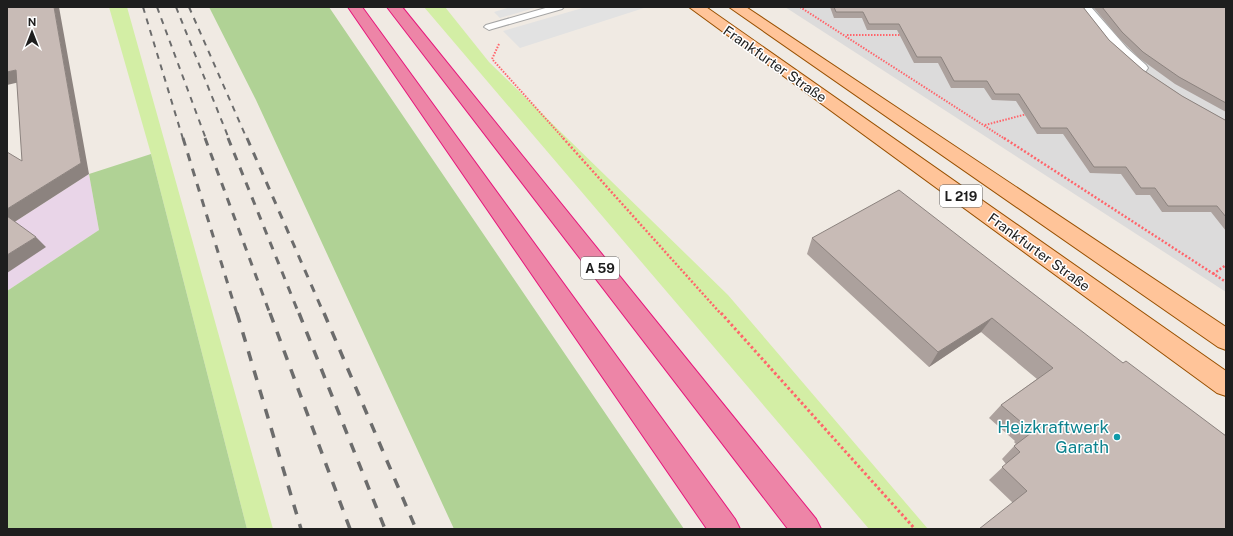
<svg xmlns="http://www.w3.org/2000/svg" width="1233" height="536" viewBox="0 0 1233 536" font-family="'Public Sans',sans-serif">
<rect width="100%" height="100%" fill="#f0eae3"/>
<path fill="#dcdbdb" d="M785 7H1226V292Z"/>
<path fill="#e9d5e8" d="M89 174 99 230 7 291V227Z"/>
<path fill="#d3eea5" d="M109 7H127L273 529H247L151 154Z
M424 7H445L489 62 728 295 928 529H869Z"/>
<path fill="#b0d295" d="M209 7H329L684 529H454L256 100Z
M151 154 247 529H7V291L99 230 89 174Z"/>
<path fill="#e2e2e2" d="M511 7H538L500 18 494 12Z
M586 7 644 8 520 48 503 31Z"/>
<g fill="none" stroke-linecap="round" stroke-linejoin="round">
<g stroke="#a5a5a5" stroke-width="2">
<path id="lane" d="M549 7H564L562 9 492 29 489 30 484 27 486 25Z"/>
</g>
<g stroke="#a5a5a5" stroke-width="2">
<path id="street" d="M1076 7H1091L1127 48 1146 65 1148 68 1146 71C1142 73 1138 73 1134 71 1117 62 1087 23 1076 7Z"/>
</g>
<g stroke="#985000" stroke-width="2">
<path id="primary" d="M689 7H706L1226 371V396L1217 393Z
M729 7H746L1226 327V350L1218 347Z"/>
</g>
<g stroke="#e6177c" stroke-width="2">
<path id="highway" d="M348 7H362L735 519 740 529H707Z
M387 7H402L816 519 821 529H788Z"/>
</g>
<path stroke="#ff656b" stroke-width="2" stroke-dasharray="1.5 1.5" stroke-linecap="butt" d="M800 7 1005 139
M847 35H902
M499 44 492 59 564 139
M985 125 1027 114"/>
<path stroke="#ff656b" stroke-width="2.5" stroke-dasharray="2 2" stroke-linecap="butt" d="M563 138 721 314
M1004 138 1226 282
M1213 274 1226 265"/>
<path stroke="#ff656b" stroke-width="3" stroke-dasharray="2.5 2.5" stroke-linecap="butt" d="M721 313 915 529"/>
<use href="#lane" fill="#fff" fill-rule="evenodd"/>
<use href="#street" fill="#fff" fill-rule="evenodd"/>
<use href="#primary" fill="#ffc499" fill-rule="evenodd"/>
<use href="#highway" fill="#ed85a7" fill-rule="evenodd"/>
<path stroke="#6c6c6c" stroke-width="2" stroke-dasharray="6 6" stroke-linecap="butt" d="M143 7 183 139
M157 7 206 139
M176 7 229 139
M189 7 247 139"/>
<path stroke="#6c6c6c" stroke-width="3" stroke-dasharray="8 8" stroke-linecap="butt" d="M183 138 237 314
M205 138 270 314
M228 138 299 314
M247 138 324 314"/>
<path stroke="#6c6c6c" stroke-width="3.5" stroke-dasharray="10 10" stroke-linecap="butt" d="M237 313 301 529
M270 313 350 529
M299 313 385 529
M324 313 416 529"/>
</g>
<path fill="#aca19d" d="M830 7H1083L1109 40 1143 70 1182 96 1225 120H1226V231L1211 212H1162L1150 195H1136L1121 174 1090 173 1063 134H1037L1016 101 992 100 984 88H951L938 63H914L897 30H867L862 18H834Z
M1093 7H1226V112L1175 84 1139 58 1119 38Z
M812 238 1123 363 1226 436 1013 503 989 480 1006 464 1002 459 1016 444 1014 442 1015 441 989 418 1001 405 1037 379 981 332 929 367 807 254Z"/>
<path fill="#8c837f" d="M54 7H59L89 174 13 223 7 217V209L81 163Z
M16 70 24 81 7 85V72Z
M36 237 46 247 7 273V255Z
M992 318 981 332 929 367 938 352Z"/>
<path fill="#c8bbb6" stroke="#8c837f" d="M7 7H54L81 163 7 209V152L22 161 16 70 7 72Z
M834 7H1083L1109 40 1143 70 1182 96 1225 120H1226V217L1217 206H1168L1155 188H1141L1126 167H1094L1067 128H1041L1019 94H995L987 81H954L941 57H917L899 24H869L863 12H836Z
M1102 7H1226V103L1179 77 1143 52 1122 32Z
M899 190 1123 363 1126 361 1226 436V529H979L1027 491 1002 467 1020 452 1014 446 1031 433 1027 429 1028 428 1001 405 1053 368 992 318 938 352 812 238Z
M7 216 36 237 7 255Z"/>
<circle fill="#0f9aa8" stroke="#fff" stroke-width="1.5" cx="1117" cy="437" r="4"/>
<g text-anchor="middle" stroke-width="3" stroke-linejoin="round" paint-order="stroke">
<g fill="#fff" stroke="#626262" stroke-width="1">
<rect x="940" y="185" width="42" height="22" rx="3"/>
<rect x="581" y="257" width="38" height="22" rx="3"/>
</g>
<g font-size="13" font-weight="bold" fill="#1e1e1e">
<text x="961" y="201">L 219</text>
<text x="600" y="273">A 59</text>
</g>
<g font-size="14" fill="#1e1e1e" stroke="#fff">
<text transform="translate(775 64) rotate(35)" y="5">Frankfurter Straße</text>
<text transform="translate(1039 252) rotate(36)" y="5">Frankfurter Straße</text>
</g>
<g font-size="17" fill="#0d838f" stroke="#fff" text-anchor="end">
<text x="1109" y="433">Heizkraftwerk<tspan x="1109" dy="20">Garath</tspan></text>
</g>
</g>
<rect width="1233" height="536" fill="none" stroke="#1e1e1e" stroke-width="16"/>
<g transform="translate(32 32)" stroke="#ffffff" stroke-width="3" paint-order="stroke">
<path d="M0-3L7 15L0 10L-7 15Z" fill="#1e1e1e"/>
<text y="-6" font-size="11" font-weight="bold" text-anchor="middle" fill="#1e1e1e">N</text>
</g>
</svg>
